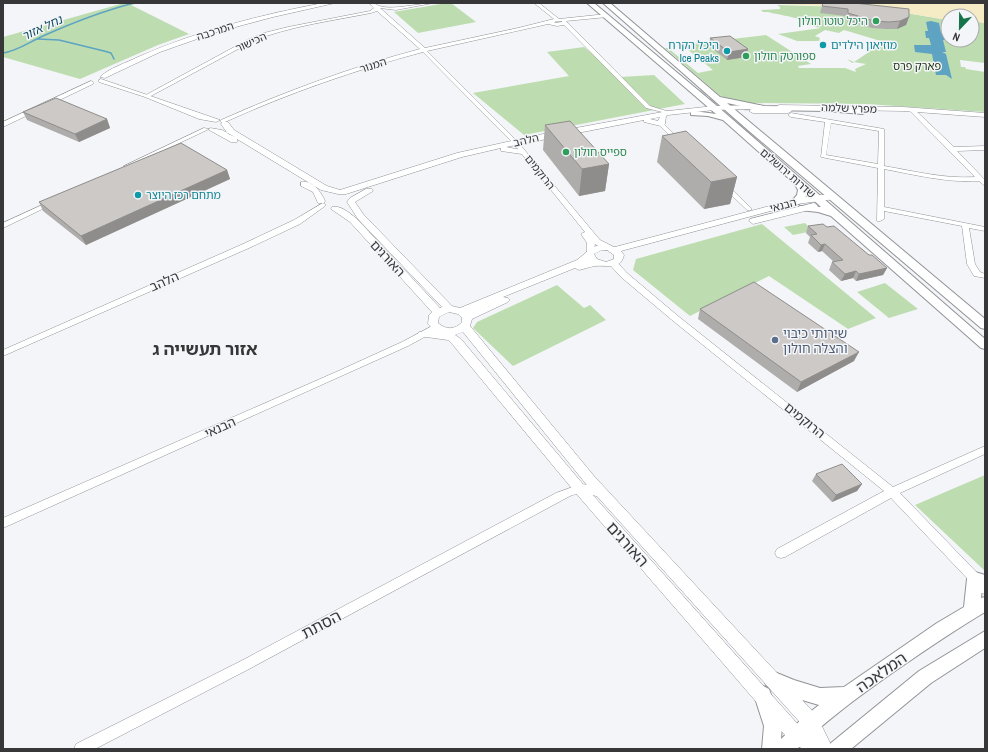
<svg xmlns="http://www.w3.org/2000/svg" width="988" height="752" viewBox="0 0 988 752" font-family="'Archivo Narrow','Noto Sans Hebrew',sans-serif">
<rect width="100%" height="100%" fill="#f4f5f9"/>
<path fill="#bdddb0" d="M124 3H140L131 5 189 34 158 45 80 79 3 57V37Z
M446 3H451L476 22 418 33 394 12Z
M777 5 842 7 906 13 948 20V40H972V21L985 23V63L960 60 961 67H965L966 69 985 72V112L866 104 749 103 728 99 719 95 665 48H668L698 73 713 70 682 45 766 35 811 64 798 66 799 68H845L856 72 855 69 866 64 854 62 852 63 847 59 854 62 884 42 844 30 839 33 825 30 815 36 820 38 819 41H797L778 34 821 28 811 26C807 18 778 15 768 12H763L761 10 780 9V7Z
M584 47 620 77 654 75 685 104 524 135 473 93 569 76 547 52Z
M805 223 813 231 793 235 784 227Z
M762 224 876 318 848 329 769 276 690 316 633 270 636 259Z
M885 283 918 309 889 318 857 292Z
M557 285 584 308 590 305 606 320 513 366 473 328 477 322Z
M985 475V571L915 505Z"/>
<path fill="#f5ecc6" d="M756 3H985V23L972 21V16H948V20L906 13 842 7Z"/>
<path fill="#5ea3c2" d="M931 21 939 23 941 33 944 34 945 40H943L946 52H942L946 54 952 79 946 75H936L932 54 915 52 914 45H931L929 38H926L925 31H928L926 22Z"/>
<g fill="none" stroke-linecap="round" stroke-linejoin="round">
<path stroke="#5ea3c2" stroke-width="1.5" d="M38 39 59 40 104 51 111 53 114 59
M3 53C18 51 29 42 43 36 72 23 103 11 134 3"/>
<path stroke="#cecfd3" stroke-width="8" stroke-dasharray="8 4" stroke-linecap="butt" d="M699 92C716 103 734 106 753 107"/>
<g stroke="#919396" stroke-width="1">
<path id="minor" d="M369 3H374C385 13 418 3 433 3L396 10 380 8 425 48 518 28 554 19 534 3H539L559 19 597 15H609L607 17 566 21 650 106 670 112V114L646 108 564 25 557 26 548 24 427 51 517 141 600 240 612 246V250H606L595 244 593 254H587V243L581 234 585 232 513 143 423 52C355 70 289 93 225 122H221V120C286 91 352 67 420 49L377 11 371 13C331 21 290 26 253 41L149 97 144 96 249 39 264 33 288 27 370 11 374 8ZM556 21H562V22L554 23Z
M910 109H914L954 147 985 146V150L957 151 985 180V186L979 181C947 183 916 175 884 169V207L985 227V231L969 228 975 264 980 272 985 274V278L974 276 967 264 962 226 884 211V219L880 221H877L878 168 821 157 825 122 791 117 788 115 791 113 884 129V166C914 171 944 179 975 177L910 111ZM831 123 879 131 878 164 826 155Z
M659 123H663L682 142V144H678L659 125Z
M204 128 209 129 129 167 124 166Z
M724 183 726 184 751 208V210H747L722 186V184Z
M51 201 53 202V204L3 228V223Z
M323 203 326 205 325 206 300 224 249 248 3 356V350L243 244 294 220Z
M610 261H616L627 273 678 316 893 487 985 446V454L900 493 985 581V594L981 593 891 498 785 557 781 558 777 557 775 553 777 549 884 491 672 320 621 277 610 265Z
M436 324 439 325 440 327 439 329 408 346 3 528V518L336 372 402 342Z
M581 484 590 485 606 490 607 493 606 496C596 500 588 488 570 496L249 669 95 749H74L76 744 241 661 556 493Z"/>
</g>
<g stroke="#919396" stroke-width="1">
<path id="tertiary" d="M323 3H335L273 17 217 32 160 52 105 78 100 77C109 68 126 63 138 57 197 31 260 15 323 3Z
M101 79 220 120 216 122 199 119 145 97 99 82V80Z
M91 81 93 82V84L3 127V122Z
M760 105 763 107 761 109H778L776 107 779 105 903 107 985 113V117L903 111 790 109 792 111 788 113H753L749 111 751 109 714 110 668 115 666 116 665 124 661 126 644 122V120L506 147 522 150V154L501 151V148L462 157 346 194H338L321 190 237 139V142H231L209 130 210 128 222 130 235 137 228 134 221 124 222 122H228L234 130 327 186 340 190 457 153 543 134 668 111 714 106ZM660 117 658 121 650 119Z
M301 182C313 180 321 192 325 201L324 203H318L313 192 301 186Z
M366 189H372L373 191 355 202 364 215 452 306 460 308 577 260C591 249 595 241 615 247L796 199 816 195H835L836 197 835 199 797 204 621 251 624 255C621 270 606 265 595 266 589 267 584 269 579 270L575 268 503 297 508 298 510 300 508 302 472 319 470 326 594 476 817 716 833 749H803L791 742 574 491 453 345 448 340 419 336 418 334 419 332 435 331 428 324 429 315 432 312 350 222 331 209 332 207C341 205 349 213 356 218L440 308 442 307 358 219 347 202 350 198ZM602 250H607L614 255V259L606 262 597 259 594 254ZM449 312 458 314 462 318V322C455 330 446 330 438 323L439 317ZM463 332 586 484 805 728 808 734 803 730 582 483 461 339 455 335Z
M814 203 818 206 817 208 753 224 749 221 750 219Z"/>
</g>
<g stroke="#919396" stroke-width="2">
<path id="secondary" d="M587 3H594L717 106 985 339V349L981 348 831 216 818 212 800 210 798 208 800 206 821 207 807 194 805 198 799 204H793L791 202 797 195 798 190 794 183 723 120 708 116 691 115V111H694L716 114Z
M603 3H610L720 97 764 106 827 107 865 110 866 112 862 114 827 111 760 110 727 103 985 319V329L981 328 749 131Z
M975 572 985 575V589L982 588 981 598 985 597V612C950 633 918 655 885 678 854 700 824 722 797 749H762L764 726 754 695 757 689 763 686 769 689 782 726 781 739 805 716 819 705 792 697 766 685 764 679 766 673 772 671 794 680 820 688 844 687 937 623 964 607 967 579 970 574Z
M985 631V648L931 683 851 749H828L831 743 919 671Z"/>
</g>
<use href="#minor" fill="#fff" fill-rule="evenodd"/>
<use href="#tertiary" fill="#fff" fill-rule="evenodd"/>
<use href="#secondary" fill="#fff" fill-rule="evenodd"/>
</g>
<path fill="#afadab" d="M823 3 909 17 906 25 897 29H886L872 28 845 20V16L820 13Z
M710 38 748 49 746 57 727 60 709 46Z
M23 112 107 119 110 128 79 142 27 120Z
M545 125 609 164 605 191 579 196 543 150Z
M662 136 737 177 730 204 704 209 657 162Z
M227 170 230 179 86 245 43 211 39 202Z
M808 226 827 227 887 268 883 275 856 281 853 278 841 281 829 270 832 262H834L822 251 818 252 808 243 810 237 806 233Z
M700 309 854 361 797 392 698 319Z
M816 474 862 484 857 491 832 502 812 481Z"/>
<path fill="#8f8d8b" d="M909 17 906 25 897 29 900 21Z
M748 49 746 57 727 60 729 52Z
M107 119 110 128 79 142 75 134Z
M609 164 605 191 579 196 582 169Z
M227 170 230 179 86 245 81 236Z
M737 177 730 204 704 209 711 182Z
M825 244 822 251 818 252 821 245Z
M887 268 883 275 856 281 859 274Z
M856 271 853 278 841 281 845 274Z
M859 352 854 361 797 392 801 382Z
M862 484 857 491 832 502 836 495Z"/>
<path fill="#ccc9c7" stroke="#8f8d8b" d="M823 3H854L909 9V17L900 21 889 22 874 21 848 13V9L822 6Z
M730 36 748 49 729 52 710 38Z
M56 98 107 119 75 134 23 112Z
M570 121 609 164 582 169 545 125Z
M686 131 737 177 711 182 662 136Z
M181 143 227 170 81 236 39 202Z
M823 224 827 227 834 226 869 255H872L887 268 859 274 856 271 845 274 832 262 843 260 825 244 821 245 811 235 817 234 808 226Z
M754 282 859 352 801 382 700 309Z
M842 464 862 484 836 495 816 474Z"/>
<g fill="#2e9e5b" stroke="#f4f5f9" stroke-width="1.5">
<circle cx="876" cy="21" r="4"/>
<circle cx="746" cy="56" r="4"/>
<circle cx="566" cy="152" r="4"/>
</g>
<g fill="#0f9aa8" stroke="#f4f5f9" stroke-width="1.5">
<circle cx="823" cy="45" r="4"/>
<circle cx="727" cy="51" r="4"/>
<circle cx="138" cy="195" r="4"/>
</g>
<circle fill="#5c6f8a" stroke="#f4f5f9" stroke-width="1.5" cx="775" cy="340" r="4"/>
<g text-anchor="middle" stroke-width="3" stroke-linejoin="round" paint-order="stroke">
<g font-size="11" fill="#27864d" stroke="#f4f5f9" text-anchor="start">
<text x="868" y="25" text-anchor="end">היכל טוטו חולון</text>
<text x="754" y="60">ספורטק חולון</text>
<text x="574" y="156">ספייס חולון</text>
</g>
<g font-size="11" fill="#373739" stroke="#f4f5f9">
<text transform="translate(215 31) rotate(-18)" y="4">המרכבה</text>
<text transform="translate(251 42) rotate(-24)" y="4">הכישור</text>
<text transform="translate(373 65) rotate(-18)" y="4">המנור</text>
<text transform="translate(849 108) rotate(2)" y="4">מפרץ שלמה</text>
<text transform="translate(526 140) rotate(-13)" y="4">הלהב</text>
<text transform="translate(540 172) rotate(51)" y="4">הרוקמים</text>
<text transform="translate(788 173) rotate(41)" y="4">שדרות ירושלים</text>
<text transform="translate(783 205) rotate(-14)" y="4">הבנאי</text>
</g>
<g font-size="11" fill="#0d838f" stroke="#f4f5f9" text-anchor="start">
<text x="719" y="49" text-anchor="end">היכל הקרח<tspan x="719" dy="13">Ice Peaks</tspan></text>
<text x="831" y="49">מוזיאון הילדים</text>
<text x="146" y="199">מתחם רכז היוצר</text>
</g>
<g font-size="11" fill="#18300b" stroke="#f4f5f9">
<text x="917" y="70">פארק פרס</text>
</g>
<g font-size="12" font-style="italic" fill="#124c62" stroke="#f4f5f9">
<text transform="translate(42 28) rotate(-25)" y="4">נחל אזור</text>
</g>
<g font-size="13" fill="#373739" stroke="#f4f5f9">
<text transform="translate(388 258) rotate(47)" y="5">האורגים</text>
<text transform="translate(164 281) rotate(-24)" y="5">הלהב</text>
<text transform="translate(805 420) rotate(39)" y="5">הרוקמים</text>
<text transform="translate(220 427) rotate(-24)" y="5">הבנאי</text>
</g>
<g font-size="13" fill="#4e5e75" stroke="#f4f5f9" text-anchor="start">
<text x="783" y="338">שירותי כיבוי<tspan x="783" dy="15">והצלה חולון</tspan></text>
</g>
<g font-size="16" fill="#373739" stroke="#f4f5f9">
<text transform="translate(628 544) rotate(48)" y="6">האורגים</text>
<text transform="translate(321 624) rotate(-28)" y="6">הסתת</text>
<text transform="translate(881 672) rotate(-35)" y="6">המלאכה</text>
</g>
<g font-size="17" font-weight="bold" fill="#373739" stroke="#f4f5f9">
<text x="205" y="355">אזור תעשייה ג</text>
</g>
</g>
<rect width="988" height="752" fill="none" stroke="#373739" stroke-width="8"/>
<g transform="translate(960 28) rotate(202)"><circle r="19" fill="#f4f5f9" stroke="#a8a9ac"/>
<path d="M0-3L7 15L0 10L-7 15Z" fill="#15744a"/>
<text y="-6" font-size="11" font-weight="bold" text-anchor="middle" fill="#373739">N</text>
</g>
</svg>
